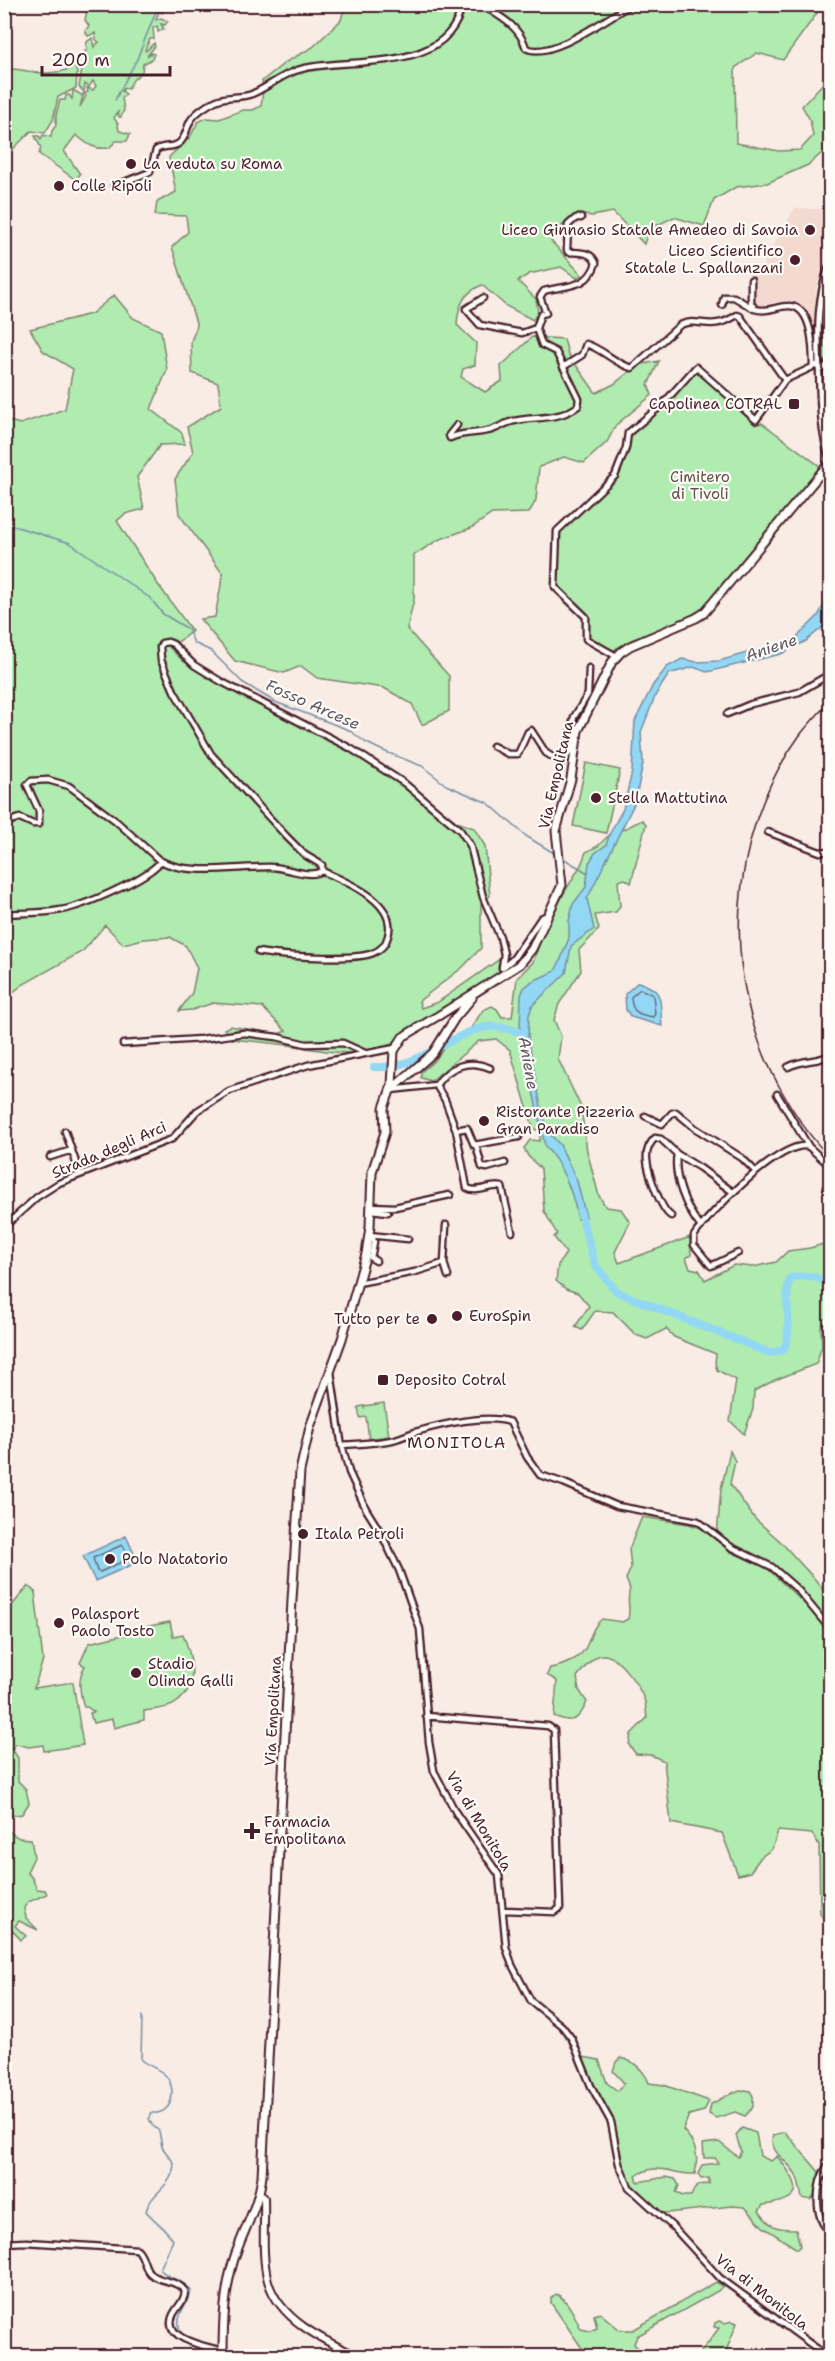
<svg xmlns="http://www.w3.org/2000/svg" width="835" height="2361" viewBox="0 0 835 2361" font-family="'Shantell Sans',sans-serif">
<rect width="100%" height="100%" fill="#f8ece5"/>
<filter id="ink" filterUnits="userSpaceOnUse"><feTurbulence type="fractalNoise" baseFrequency=".0167" numOctaves="2"/><feDisplacementMap in="SourceGraphic" scale="12" xChannelSelector="R" yChannelSelector="G"/><feConvolveMatrix kernelMatrix="1 2 1 2 8 2 1 2 1" color-interpolation-filters="sRGB"/></filter>
<g filter="url(#ink)">
<path fill="#f3d9cf" d="M795 208 830 210V253L816 288 814 323H809L800 305 794 300 755 306 752 294 754 281Z"/>
<path fill="#b0ebb0" stroke="#7d856e" stroke-width="1.5" d="M88 5H167L162 13 159 11 156 20 161 18 168 21 165 25 161 24 164 29 158 32 157 26 153 28 154 39H150L145 50 146 51 154 43 155 46 147 56 152 53 154 54 152 59 143 64 142 72 133 80 128 89 124 88 122 91 126 94 122 98 124 110 121 117H119L118 112 114 118 118 124 119 131 130 134 127 141H116L109 148C94 150 87 144 76 135L64 151 80 174 76 180 39 154 41 148 35 136H39L41 139 43 135 51 137 52 131 56 125V115L60 100H65L66 95H69L72 99 73 91H75L83 96 80 107 86 96 83 94 88 92 87 88 93 90 96 86 93 81 89 87 85 84 84 92 79 87 82 69 89 61 85 51 88 49 86 46 87 42 92 38 94 47 99 42 96 40 95 33 88 36 85 31 89 26 85 20Z
M345 5H823L783 60 757 53 735 68 736 143 779 151 800 150 813 136 810 120 802 106 826 80 830 81V146L808 165 767 183 736 187 714 200 704 226 674 217 649 229 644 244 613 212 592 216 578 214 552 233 551 241 582 275 577 278 561 267 529 274 518 281 536 299 538 312 533 320 506 306 482 285C463 293 458 306 457 325L476 343 475 365 463 369 461 377 485 392 502 381 501 366 532 337 564 339 568 354 596 393 614 384 638 365 659 361 648 385 652 395 616 425 607 442 584 463 564 457 539 467 536 500 529 513 492 514 471 528 438 540 414 555V599L407 629 449 676V711L422 725 412 704 384 688 317 678 301 666 284 673 235 661 200 619 215 617 223 574 179 514 175 479 193 452 187 427 221 406 218 383 192 373 191 341 197 326 172 247 188 232 186 216 155 215 157 202 176 192 169 157 190 137 198 122 206 118 219 119 243 110H253L261 106 263 91 262 81 286 62 313 47 341 20Z
M75 67 77 73 76 88 58 97 53 120 45 133 31 131C22 141 11 149 5 160V69C16 68 24 71 34 72 47 74 63 72 75 67Z
M830 276V361L824 363V306Z
M114 295 133 318 161 331 167 370 151 409 182 433 185 444 160 445 137 477 144 509 125 514 117 521 157 583 192 631 170 648 183 661 246 699 404 780 457 822 474 828 485 846 490 896 481 903V948L463 967 419 1001 421 1008 438 1002 500 959V974L400 1037C371 1064 323 1050 288 1045 270 1043 251 1041 232 1039L224 1029 230 1026 278 1034 286 1031 262 1007 213 1003 192 1010 179 1011 192 993 197 968 186 946 170 937 144 939 123 944 105 925 83 951 22 985 5 999V420L20 424 65 409 73 369 43 351 30 329 91 314Z
M696 369 755 425 762 423 821 467 709 605 682 621 631 640 612 651 587 637 588 616 558 588 559 532 617 478 627 448 629 434Z
M586 763 620 770 606 833 573 826Z
M642 820 646 824 631 883 625 879 618 881 620 906 616 912 595 915 599 929 579 950 581 971 559 1004 554 1020 561 1036 558 1059 581 1107 587 1151 599 1196 606 1207 621 1209 630 1222 615 1252 619 1263 690 1237 691 1255 686 1258 690 1268 699 1270 705 1280 734 1265 753 1267 776 1262 788 1251 810 1248 830 1242V1322L821 1326 822 1346 816 1364 775 1380 754 1391 753 1409 744 1434 730 1421 736 1380 717 1370 715 1363 716 1354 674 1337 666 1329 647 1339 636 1335 613 1312 595 1311 582 1330 575 1327 589 1306 578 1293 566 1289 556 1281 558 1265 566 1253 554 1237 557 1234 544 1211 541 1169 528 1156 524 1148 530 1140 540 1141V1131L534 1129 532 1124 510 1050 496 1039 479 1041 431 1081 421 1078V1072L436 1059 446 1045 469 1031 483 1010 492 1006 497 1009 502 1017H512L517 978 533 962 541 940 564 893 581 865 586 852 598 846 607 837Z
M384 1403 389 1436 369 1439 366 1417 360 1418 358 1407 364 1406V1409V1406Z
M730 1451 735 1461 730 1484 755 1519 780 1541 821 1586 830 1608V1625L810 1601 774 1566 745 1552 717 1535 721 1489Z
M642 1517 689 1524 701 1528 731 1552 767 1568 807 1606 830 1633V1930L820 1913 819 1845 812 1834 778 1831 772 1849 761 1857 750 1872 738 1875 722 1833 671 1823 664 1761 651 1755 636 1754 629 1745 631 1734 647 1718C646 1712 646 1704 644 1699 639 1686 617 1653 602 1655 592 1656 583 1670 577 1677L579 1690 587 1702C579 1721 572 1724 554 1716L557 1681 547 1675 550 1668C563 1666 581 1659 587 1645 591 1636 593 1626 602 1619L622 1622 628 1619C631 1608 626 1599 630 1589L626 1579 631 1568 629 1549Z
M28 1586 35 1592 43 1660 34 1688 73 1682 83 1745 44 1751 43 1745 29 1747 16 1744 12 1749 18 1758V1781L26 1789 29 1803 22 1814 10 1816 5 1824V1614Z
M170 1622 173 1636 183 1634C192 1657 200 1686 176 1703 169 1709 154 1709 144 1711V1720L114 1728 112 1719 93 1723 90 1713 94 1712 87 1707H84C81 1696 76 1680 85 1666L80 1663 89 1643 144 1630V1627Z
M4 1828 19 1838 31 1839 34 1857 27 1872 32 1878 37 1889 45 1890 47 1894 28 1902 24 1908 26 1918 38 1930 19 1921 15 1926 26 1936 21 1940 11 1929 5 1927Z
M583 2057 599 2060 607 2083 618 2091 624 2083 613 2071 616 2062 620 2058C633 2060 644 2070 649 2083L664 2085 709 2101 704 2111 689 2115 683 2130C696 2144 699 2155 695 2174 673 2175 657 2161 636 2176L638 2182 666 2177 675 2179 679 2185 676 2193 683 2196H691C695 2186 698 2184 709 2184V2178L701 2179 698 2174 702 2165 718 2163 715 2158H704L703 2144 719 2142 738 2157 741 2152 736 2135 742 2128 756 2133 760 2156 771 2161 777 2156C800 2185 808 2200 763 2205L759 2211C771 2228 775 2229 796 2229L800 2246 797 2249 763 2227 745 2207 732 2206 667 2213 658 2212 628 2181 621 2163 615 2127 592 2080Z
M745 2090 750 2091 753 2096V2107L745 2116 735 2112 716 2118 709 2114 711 2104 732 2093Z
M785 2132 819 2172 815 2194 811 2200 802 2198C800 2189 799 2180 795 2173 787 2160 768 2152 773 2135Z
M716 2282 723 2286 718 2291 637 2336 634 2344 643 2353 651 2356H584L586 2354 551 2303V2298L556 2294C568 2299 575 2317 581 2329L590 2331 597 2328 594 2315 600 2313 620 2330H633Z
M719 2321 725 2323 732 2321 737 2323 724 2356H698L719 2328 714 2327 715 2323Z"/>
<path fill="#92d8f4" stroke="#758ea4" stroke-width="1.5" d="M830 593V612L825 625 806 641 781 654 707 672 693 667 669 674 656 694 641 732 643 763 635 802 587 899 594 929 571 946 566 973 532 1006 529 1015 528 1037 542 1113 550 1134 560 1145 577 1181 586 1217 578 1219C573 1193 563 1166 545 1146L520 1032 521 995 524 988 531 982 555 971 560 961 569 938V921L573 904 586 887 589 863 595 853 606 845 610 833 623 809 632 772 635 721 653 685 667 667 682 659 697 662 719 661 795 639 818 616Z
M638 982C666 991 659 1000 662 1026L631 1017 626 1010 625 994Z
M126 1536 138 1562 95 1581 83 1556Z"/>
<g fill="none" stroke-linecap="round" stroke-linejoin="round">
<path stroke="#67697b" stroke-width="1.5" d="M640 989 653 995 655 1014 653 1017C639 1015 631 1012 631 997Z
M122 1545 129 1556 128 1559 100 1572 97 1571 93 1558Z"/>
<path stroke="#758ea4" stroke-width="1.5" d="M115 100 137 59 159 4
M4 523 70 543 150 598 163 614 188 629 194 643 211 651 242 682 275 702 349 730 365 742 381 750 422 766 446 785 488 803 526 836 557 855
M561 857 588 873
M142 2016 141 2060C148 2066 158 2068 165 2075 177 2087 174 2115 152 2113L149 2119 153 2126 159 2131 162 2147 174 2163C173 2188 152 2190 146 2211 155 2222 166 2228 173 2240L160 2269C168 2280 185 2279 191 2291 187 2307 172 2317 182 2335
M188 2343 192 2356"/>
<path stroke="#92d8f4" stroke-width="8" d="M374 1067C419 1070 449 1033 487 1027 498 1025 512 1030 523 1033
M580 1211 595 1265 617 1292 770 1353 783 1350C795 1327 782 1302 790 1278 805 1275 818 1275 830 1285"/>
<g stroke="#4a1f2b" stroke-width="9">
<path id="minor" d="M480 4C499 16 519 25 526 48 551 61 609 16 632 4
M114 186 150 172 156 150C163 145 171 148 178 144 186 139 186 128 191 120 196 112 211 102 220 99 230 96 241 98 252 94 270 86 285 72 305 68 355 57 450 74 462 4
M830 264C816 298 818 333 819 369 820 401 820 430 830 461
M751 280V303L755 309C767 313 777 306 788 306 813 305 813 350 813 366
M483 298 466 309 480 325 522 333 536 328
M722 305 724 297H734L754 309
M563 367 582 355 586 344C603 349 615 364 632 368L680 325C699 316 710 333 737 315L740 316 785 380
M819 370 830 364
M457 425 449 435 450 438C462 432 475 434 487 431 496 430 504 423 514 421 537 416 558 421 578 406L579 399 556 352 542 345 536 328 541 314 546 313 540 297 544 291C566 285 588 289 596 263 591 251 580 253 568 252L567 250 568 225 576 218H581
M616 656 586 639V617L555 587 557 531 615 476 626 448 628 433 662 405 696 367 756 420 785 380 819 364
M727 714 751 704 799 692 830 674
M493 746 508 754H518L528 732 531 730 546 753 562 763 574 746
M571 752 569 741 574 717 588 694 589 668
M4 823 20 818 33 824H39V811L27 785 31 781 48 780 69 786 116 821 159 860C189 877 239 866 271 867 286 867 309 879 322 871V865L305 855 287 837 211 754 174 691 161 660 160 647 162 643 168 642 173 644 194 665 220 681 350 748 404 783 460 830 470 845 483 897 500 937 504 954 502 968 513 959 541 918 547 915
M768 832 820 852 830 851
M4 914C23 912 42 914 61 910 84 906 147 879 161 861
M258 952C281 956 354 961 373 953 381 950 386 944 388 936 398 902 347 882 322 871
M123 1044 201 1039 244 1033 277 1037 306 1044 343 1043 365 1053
M788 1067C804 1059 818 1062 830 1055
M436 1085C449 1066 468 1059 490 1068
M391 1090 436 1085 445 1100 456 1130 467 1128 474 1145 519 1137
M777 1094 809 1147 830 1166
M645 1116 662 1124 672 1113 676 1112 695 1128 742 1158 756 1172
M456 1130 467 1188C477 1194 490 1184 502 1187L512 1232
M65 1131 80 1174
M476 1145 482 1167 487 1168 505 1163
M677 1154C673 1177 686 1209 701 1227
M50 1157 72 1150
M371 1206 395 1207 450 1195
M371 1210 388 1212
M671 1216C661 1210 648 1173 647 1160 646 1152 649 1144 655 1138L661 1139 677 1154 700 1168 733 1192
M446 1225 444 1263 448 1276
M4 1227 37 1197 59 1183 172 1139 197 1111 229 1091 308 1065 395 1048
M369 1235 408 1239
M372 1235 374 1242 371 1258 376 1261
M738 1253 711 1266 694 1245V1236C707 1215 785 1136 809 1147
M358 1283 415 1272 444 1263
M331 1372 341 1441 349 1472 366 1509 381 1533 399 1570 420 1629 429 1742 434 1771 456 1813 499 1875 506 1947 512 1965 531 2001 562 2026 572 2039 591 2086 611 2122 619 2164 629 2187 673 2227 720 2278 827 2356
M341 1445C359 1444 376 1443 392 1440 401 1438 410 1433 419 1431 443 1424 486 1414 510 1422L527 1457 540 1475 564 1483 617 1506 698 1521 731 1547 772 1567 798 1590 830 1629
M426 1716 548 1726 554 1730 560 1908 555 1912 504 1910
M828 2165C815 2184 813 2216 830 2233
M4 2243 26 2242 137 2249C145 2256 143 2268 151 2274 161 2283 176 2279 185 2291 185 2301 177 2307 173 2315 161 2340 209 2347 223 2351"/>
</g>
<g stroke="#4a1f2b" stroke-width="10">
<path id="tertiary" d="M259 2192 264 2198C265 2225 261 2255 268 2281 279 2320 325 2341 357 2356"/>
</g>
<g stroke="#4a1f2b" stroke-width="11">
<path id="secondary" d="M438 1016 520 964 532 949 562 885 556 831 571 779 578 731 612 662 621 652 630 646 696 618 704 613 830 462
M406 1035 436 1017
M391 1090 433 1053 455 1018 472 998
M223 2356C223 2324 224 2291 234 2259 243 2231 259 2205 262 2176L292 1600 300 1471 310 1427 342 1339 366 1254 370 1227 372 1172 385 1132 384 1108 392 1085 394 1051 403 1037"/>
</g>
<use href="#minor" stroke="#fdfcf7" stroke-width="4.5"/>
<use href="#tertiary" stroke="#fdfcf7" stroke-width="6"/>
<use href="#secondary" stroke="#fdfcf7" stroke-width="7"/>
<path stroke="#4a1f2b" stroke-width="1.5" d="M830 701C820 712 809 723 800 735 726 836 720 980 780 1088 794 1113 809 1137 830 1157"/>
</g>
</g>
<g fill="#4a1f2b" stroke="#fdfcf7" stroke-width="2">
<circle cx="131" cy="164" r="6"/>
<circle cx="59" cy="186" r="6"/>
<circle cx="810" cy="230" r="6"/>
<circle cx="795" cy="260" r="6"/>
<rect x="788" y="398" width="12" height="12" rx="3"/>
<circle cx="596" cy="798" r="6"/>
<circle cx="484" cy="1121" r="6"/>
<circle cx="457" cy="1316" r="6"/>
<circle cx="432" cy="1319" r="6"/>
<rect x="377" y="1374" width="12" height="12" rx="3"/>
<circle cx="303" cy="1534" r="6"/>
<circle cx="110" cy="1559" r="6"/>
<circle cx="59" cy="1623" r="6"/>
<circle cx="136" cy="1673" r="6"/>
<path d="M249 1822h6v6h6v6h-6v6h-6v-6h-6v-6h6z"/>
</g>
<g text-anchor="middle" stroke-width="4.5" stroke-linejoin="round" paint-order="stroke">
<g font-size="15" fill="#4a1f2b" stroke="#fdfcf7" text-anchor="start">
<text x="143" y="169">La veduta su Roma</text>
<text x="71" y="191">Colle Ripoli</text>
<text x="798" y="235" text-anchor="end">Liceo Ginnasio Statale Amedeo di Savoia</text>
<text x="783" y="256" text-anchor="end">Liceo Scientifico<tspan x="783" dy="17">Statale L. Spallanzani</tspan></text>
<text x="782" y="409" text-anchor="end">Capolinea COTRAL</text>
<text x="608" y="803">Stella Mattutina</text>
<text x="496" y="1117">Ristorante Pizzeria<tspan x="496" dy="17">Gran Paradiso</tspan></text>
<text x="469" y="1321">EuroSpin</text>
<text x="420" y="1324" text-anchor="end">Tutto per te</text>
<text x="395" y="1385">Deposito Cotral</text>
<text x="315" y="1539">Itala Petroli</text>
<text x="122" y="1564">Polo Natatorio</text>
<text x="71" y="1619">Palasport<tspan x="71" dy="17">Paolo Tosto</tspan></text>
<text x="148" y="1669">Stadio<tspan x="148" dy="17">Olindo Galli</tspan></text>
<text x="264" y="1827">Farmacia<tspan x="264" dy="17">Empolitana</tspan></text>
</g>
<g font-size="15" fill="#64524c" stroke="#fdfcf7">
<text x="700" y="482">Cimitero<tspan x="700" dy="17">di Tivoli</tspan></text>
</g>
<g font-size="15" fill="#4a1f2b" stroke="#fdfcf7">
<text transform="translate(556 775) rotate(-77)" y="5">Via Empolitana</text>
<text transform="translate(109 1150) rotate(-23)" y="5">Strada degli Arci</text>
<text transform="translate(273 1711) rotate(-87)" y="5">Via Empolitana</text>
<text transform="translate(479 1821) rotate(59)" y="5">Via di Monitola</text>
<text transform="translate(762 2292) rotate(38)" y="5">Via di Monitola</text>
</g>
<g font-size="16" font-style="italic" fill="#605667" stroke="#fdfcf7">
<text transform="translate(771 647) rotate(-19)" y="6">Aniene</text>
<text transform="translate(313 704) rotate(24)" y="6">Fosso Arcese</text>
<text transform="translate(529 1063) rotate(80)" y="6">Aniene</text>
</g>
<g font-size="16" letter-spacing="1.5" fill="#4a1f2b" stroke="#fdfcf7">
<text x="457" y="1448">MONITOLA</text>
</g>
</g>
<rect width="835" height="2361" fill="none" stroke="#fdfcf7" stroke-width="24"/>
<rect x="12" y="12" width="811" height="2337" fill="none" stroke="#4a1f2b" stroke-width="2" filter="url(#ink)"/>
<path d="M42 66v9h128v-9" fill="none" stroke="#4a1f2b" stroke-width="3"/>
<text x="51" y="66" font-size="18" fill="#4a1f2b" stroke="#fdfcf7" stroke-width="4.5" paint-order="stroke">200 m</text>
</svg>
